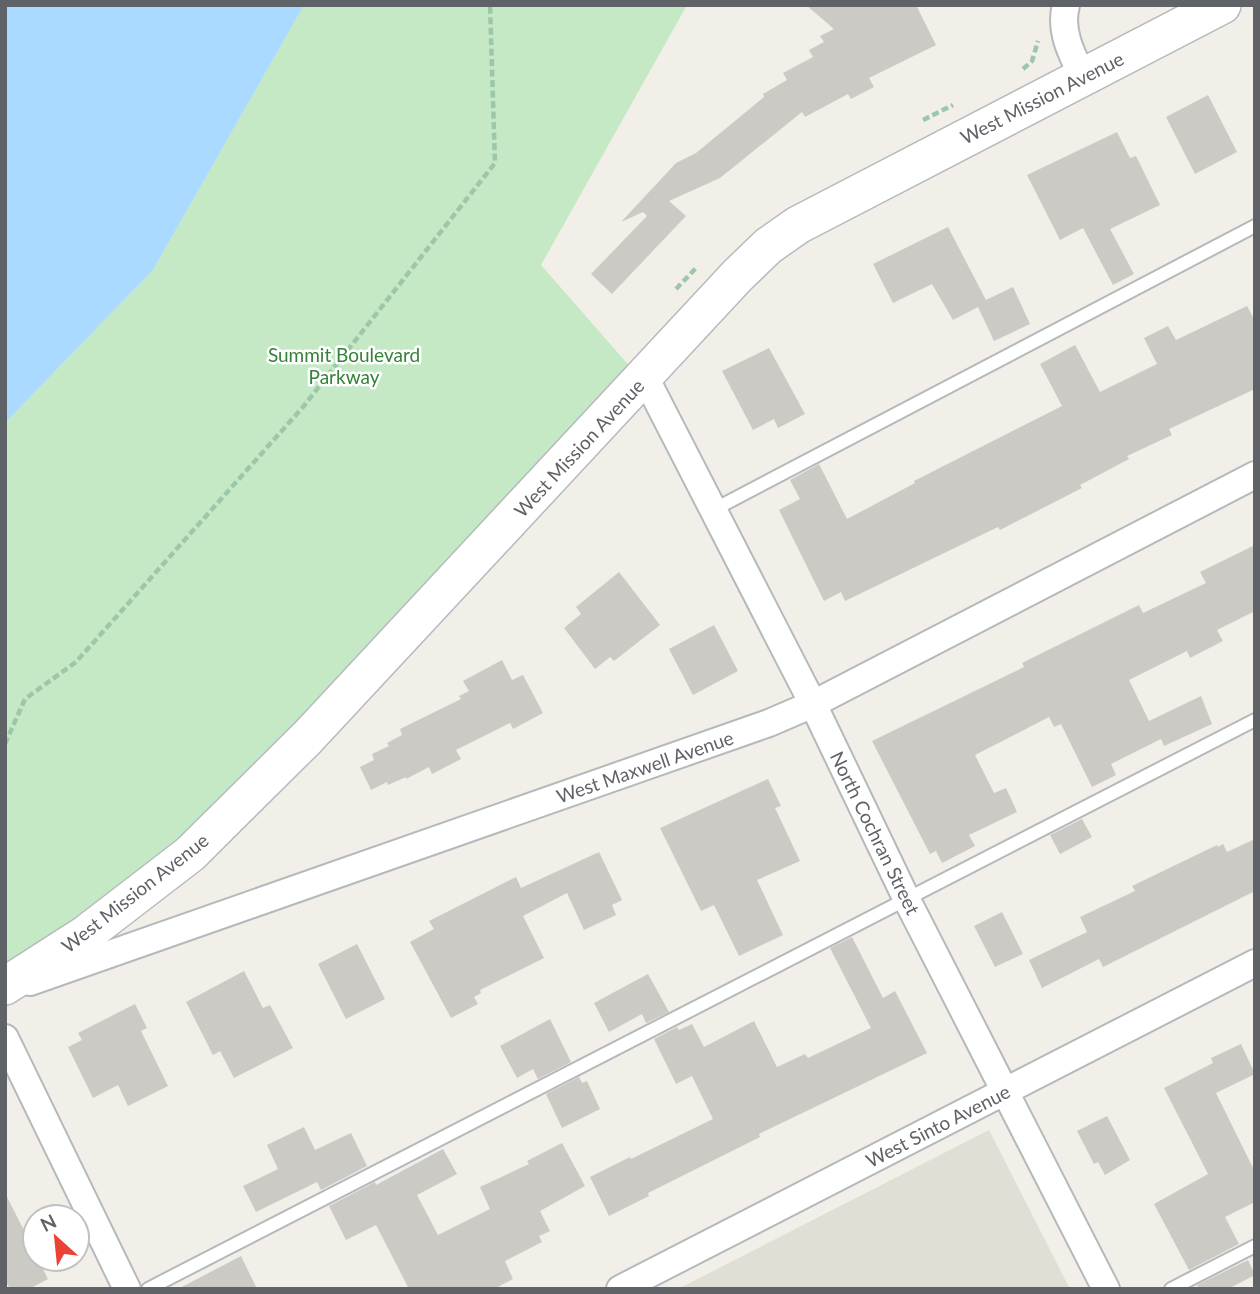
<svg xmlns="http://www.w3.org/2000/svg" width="1260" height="1294" viewBox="0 0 1260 1294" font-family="Lato,sans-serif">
<rect width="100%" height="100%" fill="#f1efe8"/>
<path fill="#e1ded6" d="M989 1130 1070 1289H678Z"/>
<path fill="#c5e8c5" d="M304 5H687L541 265 632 369 238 786 152 867 66 929 5 965V423L153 270Z"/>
<path fill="#aadaff" d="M5 5H304L153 270 5 423Z"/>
<path fill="#cccac5" d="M806 5H916L936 45 869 78 874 87 851 99 848 94 805 117 802 112 720 178 669 201 686 216 612 294 591 274 647 216 643 212 621 222 676 163 696 153 764 97 763 94 787 80 783 73 813 57 809 50 824 42 820 36 834 29Z
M1208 95 1237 152 1195 174 1166 117Z
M1117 132 1130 158 1136 156 1160 205 1110 229 1134 274 1113 285 1083 228 1060 240 1027 175Z
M948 227 986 300 1013 287 1030 324 994 341 978 307 953 320 932 284 893 303 873 264Z
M1247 306 1255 321V389L1169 429 1172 435 1127 456 1129 459 1080 485 1082 488 1000 530 998 527 845 601 841 592 824 601 779 510 800 499 790 480 819 464 847 519 915 483 914 481 1062 406 1040 364 1075 345 1100 392 1157 364 1144 338 1168 326 1176 340Z
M769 348 805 414 778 428 774 419 753 430 722 371Z
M1255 545V611L1217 630 1223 641 1190 658 1187 651 1129 680 1149 721 1201 696 1212 724 1164 746 1161 739 1111 764 1116 775 1092 787 1061 724 1054 727 1049 717 975 755 994 793 1006 788 1017 812 969 835 975 846 942 863 936 851 930 854 872 741 1024 667 1022 663 1139 605 1143 613 1206 583 1200 572Z
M619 572 660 625 614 661 610 657 595 669 564 628 581 614 576 607Z
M714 625 738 671 693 695 669 649Z
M502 660 512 680 523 675 543 713 513 729 510 723 456 750 461 759 432 774 429 767 406 779V777L388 785 387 782 371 790 360 767 374 760 372 754 389 746 387 743 402 735 400 729 461 699 459 696 469 691 463 681Z
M768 779 781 806 775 808 800 861 757 880 783 935 739 956 714 905 701 911 660 828Z
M1082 819 1092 837 1060 854 1050 835Z
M1255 839V891L1103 967 1099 959 1042 988 1029 960 1087 932 1080 917 1135 891 1132 886 1217 845 1218 847 1223 844 1227 852Z
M599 852 622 900 612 905 616 915 584 930 567 893 523 916 544 958 480 990 481 993 474 997 478 1004 451 1018 410 942 434 929 429 921 516 877 521 888Z
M1002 912 1023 954 995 967 974 926Z
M852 937 883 998 895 991 927 1053 759 1134 760 1137 648 1193 649 1196 609 1216 590 1177 630 1157 631 1159 713 1119 692 1076 676 1084 654 1039 677 1027 679 1030 692 1024 704 1047 754 1021 777 1067 805 1054 808 1058 871 1028 830 948Z
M357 944 385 999 346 1019 318 964Z
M244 971 263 1008 270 1005 293 1048 234 1078 220 1051 213 1055 186 1002Z
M648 974 669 1012 646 1023 642 1014 609 1032 594 1003Z
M135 1004 147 1028 141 1031 168 1086 128 1106 118 1085 93 1098 68 1047 82 1040 78 1033Z
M550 1019 571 1062 538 1079 533 1069 517 1078 500 1046Z
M1241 1044 1255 1074 1216 1093 1255 1172V1202L1225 1217 1239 1244 1189 1270 1154 1204 1208 1174 1164 1088 1213 1063 1211 1058Z
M579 1077 582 1083 587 1081 600 1109 562 1128 546 1094Z
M1107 1116 1130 1160 1105 1175 1098 1162 1094 1164 1077 1131Z
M304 1127 315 1150 351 1133 367 1166 321 1190 317 1182 256 1212 243 1186 278 1169 267 1145Z
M562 1143 585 1186 540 1211 550 1231 539 1236 542 1242 505 1261 513 1279 494 1289H409L376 1225 346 1240 329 1206 375 1182 376 1185 443 1149 457 1174 417 1195 438 1235 490 1209 480 1187 529 1164 527 1161Z
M5 1193 35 1252V1259H38L48 1279 29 1289H10L5 1280Z
M241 1256 257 1289H178Z
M1248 1260 1255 1275 1228 1289H1199L1197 1285Z"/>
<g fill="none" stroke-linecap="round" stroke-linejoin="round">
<g stroke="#b5b8bc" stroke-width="16">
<path id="lane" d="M713 510 1255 226
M148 1289 1255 720
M1171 1289 1255 1246"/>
</g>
<g stroke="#b5b8bc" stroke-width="30">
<path id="street" d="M1066 5C1059 31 1072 55 1083 77
M645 377 813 704 907 900 1106 1289
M30 982 769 723 813 704 1255 475
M5 1038 127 1289
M620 1289 1255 963"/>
</g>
<g stroke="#b6babf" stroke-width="40">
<path id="secondary" d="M5 986 86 934 190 854 308 737 737 276 768 246 798 225 1222 5"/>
</g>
<path stroke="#9cc7a9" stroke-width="4.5" stroke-dasharray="7 3.5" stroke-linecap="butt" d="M1023 69 1032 61 1038 41
M923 120 953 105
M676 289 697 267
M5 744 25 699 76 662 303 407 495 163 490 5"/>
<use href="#lane" stroke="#fff" stroke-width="12"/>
<use href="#street" stroke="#fff" stroke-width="26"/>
<use href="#secondary" stroke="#fff" stroke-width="37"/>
</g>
<g text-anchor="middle" stroke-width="5" stroke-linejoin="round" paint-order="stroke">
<g font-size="19" fill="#5f6368" stroke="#fff">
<text transform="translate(1042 98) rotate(-27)" y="7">West Mission Avenue</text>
<text transform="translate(579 448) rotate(-47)" y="7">West Mission Avenue</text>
<text transform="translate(645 767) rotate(-19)" y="7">West Maxwell Avenue</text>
<text transform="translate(875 833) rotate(64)" y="7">North Cochran Street</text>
<text transform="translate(135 893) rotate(-38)" y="7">West Mission Avenue</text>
<text transform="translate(938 1126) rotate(-27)" y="7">West Sinto Avenue</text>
</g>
<g font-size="19" fill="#348238" stroke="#fff">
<text x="344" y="362">Summit Boulevard<tspan x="344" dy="22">Parkway</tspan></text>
</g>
</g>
<rect width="1260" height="1294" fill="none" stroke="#5f6368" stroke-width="14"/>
<g transform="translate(56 1238) rotate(333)"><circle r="33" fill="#ffffff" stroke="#bfc1c3" stroke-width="2"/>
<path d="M0-5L12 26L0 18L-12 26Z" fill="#ea4335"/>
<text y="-10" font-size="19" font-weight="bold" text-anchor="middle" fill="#5f6368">N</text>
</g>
</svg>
